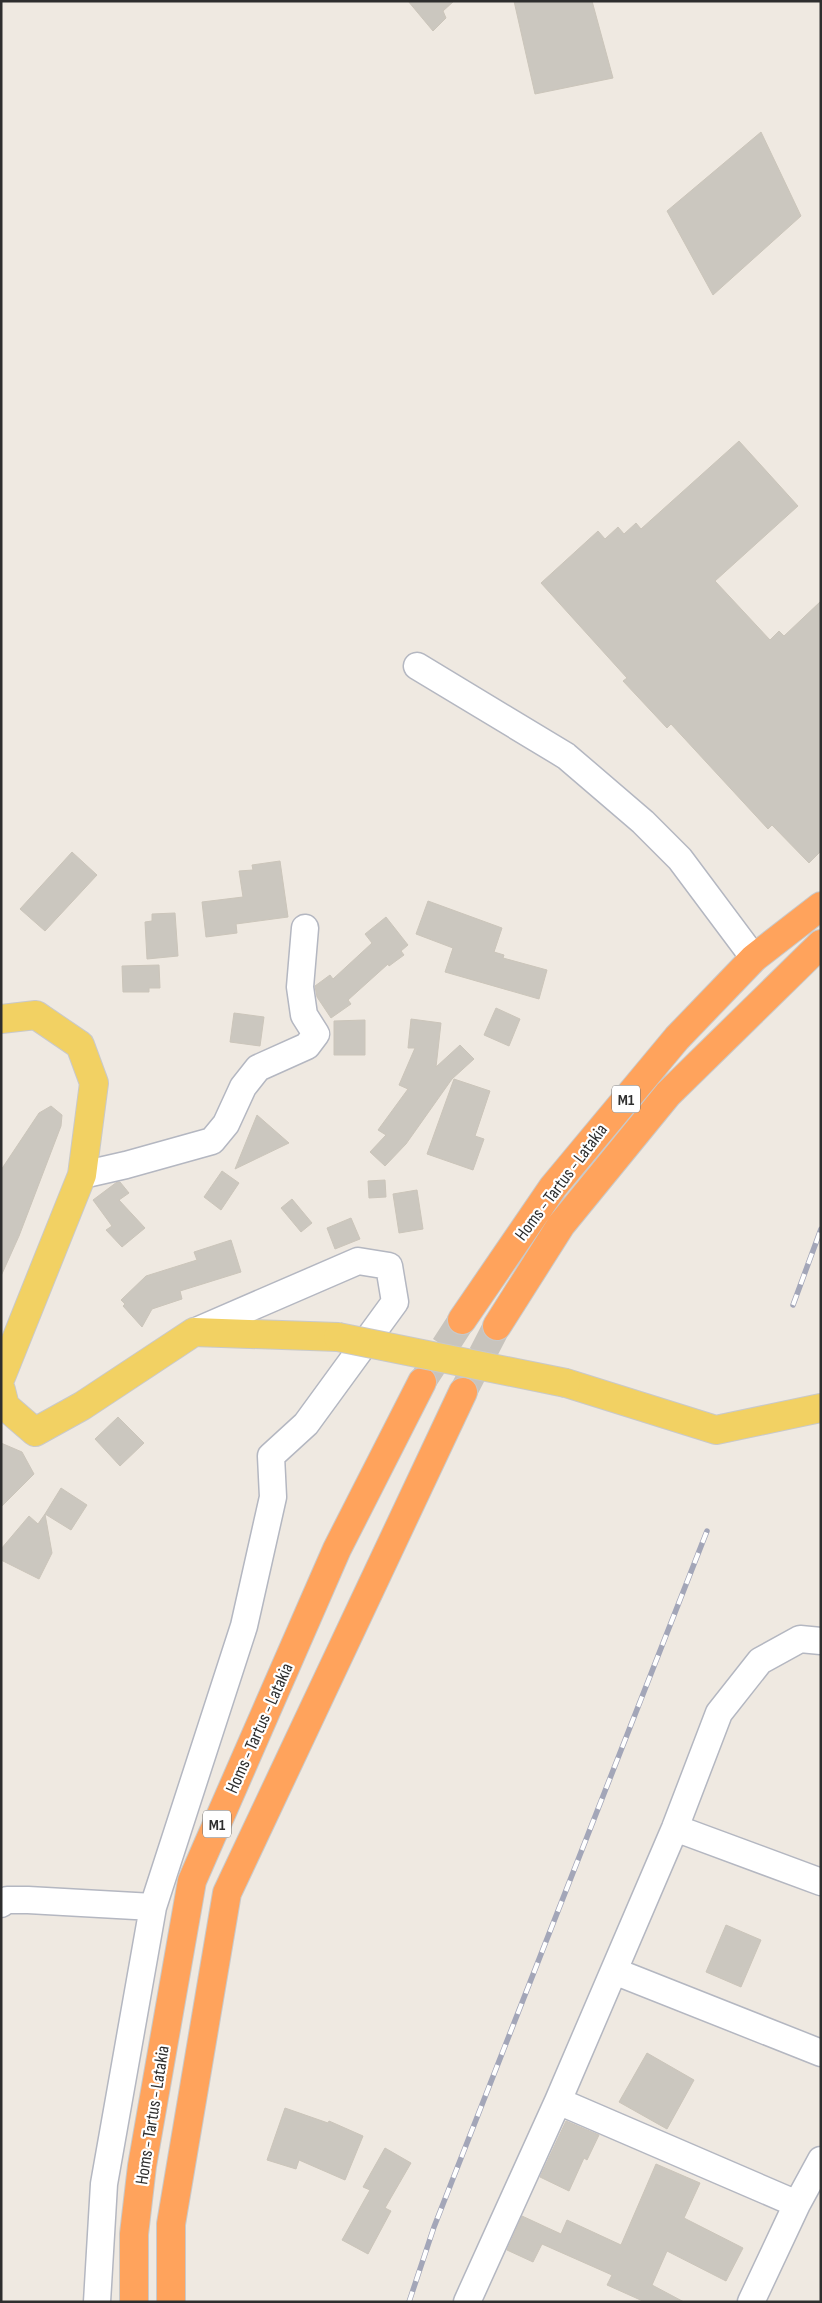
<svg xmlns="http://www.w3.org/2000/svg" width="822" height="2303" viewBox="0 0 822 2303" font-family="'Sofia Sans Condensed',sans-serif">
<rect width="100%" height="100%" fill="#efe9e1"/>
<path fill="#cbc7bf" stroke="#cbc5ba" d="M408 1H454L443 11 446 18 433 31Z
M514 1H592L613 78 535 94Z
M761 132 801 216 713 295 667 211Z
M739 441 798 506 715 581 770 640 779 631 784 636 821 601V851L809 863 772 825 768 829 671 724 667 728 623 681 627 678 541 583 598 531 605 539 618 527 624 534 636 523 641 529Z
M72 852 97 875 45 931 20 909Z
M280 861 288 917 236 924 237 933 206 937 202 902 243 897 239 871 253 870 252 865Z
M428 901 502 928 494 952 504 955 503 958 547 970 539 999 445 972 453 948 416 934Z
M175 913 178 956 147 959 145 922 152 921V914Z
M386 917 408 945 401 951 404 955 389 966 388 964 348 1000 351 1004 331 1018 317 997 315 986 330 975 333 979 372 943 365 934Z
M159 965 160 988H149V992H123L122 966Z
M496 1008 520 1019 509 1046 484 1035Z
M234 1013 264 1017 260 1046 230 1042Z
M411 1019 441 1023 436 1067 460 1045 474 1059 452 1079 406 1144 385 1166 370 1152 386 1135 378 1130 408 1089 399 1085 415 1048H408Z
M365 1020V1055H334V1021Z
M454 1079 490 1091 475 1136 484 1139 473 1170 427 1154Z
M51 1106 62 1115 61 1126 19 1236 1 1276V1170L39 1113Z
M257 1115 289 1143 235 1169Z
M222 1171 239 1183 221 1210 204 1197Z
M385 1180 386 1197 369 1198 368 1181Z
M117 1182H120L129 1193 119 1200 145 1228 122 1247 106 1230 112 1226 93 1200Z
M417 1190 423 1229 399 1233 393 1194Z
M292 1199 312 1223 301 1232 281 1208Z
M351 1218 360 1239 335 1249 327 1228Z
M231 1240 241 1272 180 1291 182 1299 152 1309 142 1327 123 1306 125 1304 121 1300 146 1276 197 1260 194 1252Z
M118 1417 144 1443 120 1466 95 1439Z
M1 1443 22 1452 34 1474 1 1507Z
M61 1488 87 1505 71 1530 45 1514Z
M45 1514 52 1553 39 1579 1 1560V1549L29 1516 38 1524Z
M726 1925 761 1940 741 1987 706 1972Z
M647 2053 694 2080 667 2129 619 2102Z
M285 2108 328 2123 329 2121 363 2136 345 2180 299 2160 296 2169 267 2160Z
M566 2121 599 2135 587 2160 584 2158 569 2191 540 2177Z
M385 2148 411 2163 385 2208 391 2211 368 2254 342 2240 370 2190 363 2187Z
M656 2164 700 2183 684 2218 743 2248 726 2281 667 2251 652 2285 684 2302H645L607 2285 612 2275 542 2244 533 2262 507 2250 522 2216 561 2234 567 2220 621 2245Z"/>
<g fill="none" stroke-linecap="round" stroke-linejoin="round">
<path stroke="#c8c4bd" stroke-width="28" stroke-dasharray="28 14" stroke-linecap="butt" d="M422 1382 462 1320
M463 1392 497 1326"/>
<g stroke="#b4b7c1" stroke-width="29">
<path id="minor" d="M417 666 566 756 643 822 680 859 754 958
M82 1175 126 1165 212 1141 226 1124 243 1087 258 1068 307 1046 316 1034 304 1015 300 987 305 928
M675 1828 821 1882
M1 1904 7 1900H28L153 1907
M614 1971 821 2053
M797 2204 558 2101 675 1828 719 1713 760 1661 800 1639 821 1641
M97 2302 104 2184 153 1907 244 1626 273 1497 271 1456 306 1424 395 1302 389 1266 358 1261 194 1332
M467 2302 558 2101
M751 2302 797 2204 821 2160"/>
</g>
<g stroke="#c9c9c9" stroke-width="30">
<path id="major" d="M1 1019 36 1015 80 1045 94 1083 82 1175 1 1377
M566 1383 716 1430 821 1408
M1 1390 5 1406 35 1432 82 1406 194 1332 338 1337"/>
</g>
<g stroke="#c9c9c9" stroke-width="30">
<path id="highway" d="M462 1320 553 1187 677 1038 754 958 821 906
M497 1326 561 1225 668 1094 821 944
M134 2302V2234L142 2166 192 1881 337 1549 422 1382
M171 2302V2224L227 1893 463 1392"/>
</g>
<use href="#minor" stroke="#fff" stroke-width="26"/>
<use href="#major" stroke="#f2d163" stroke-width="28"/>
<use href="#highway" stroke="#ffa35c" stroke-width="28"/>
<g stroke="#a3a6b8" stroke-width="5.5">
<path id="rail" d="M793 1305 821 1229
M409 2302 434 2227 707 1531"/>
</g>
<use href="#rail" stroke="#fff" stroke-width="4" stroke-dasharray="11" stroke-linecap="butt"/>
<g stroke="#c9c9c9" stroke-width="30" stroke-linecap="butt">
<path id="major-bridge" d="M338 1337 566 1383"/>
</g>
<use href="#major-bridge" stroke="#f2d163" stroke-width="28"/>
</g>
<g text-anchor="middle" stroke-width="4.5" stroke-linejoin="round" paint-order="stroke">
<g fill="#fff" stroke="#6d6d6d" stroke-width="1">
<rect x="612" y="1085.5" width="28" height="27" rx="4"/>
<rect x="203" y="1810.5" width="28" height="27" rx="4"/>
</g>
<g font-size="16" font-weight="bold" fill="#2e2e2e">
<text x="626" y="1105">M1</text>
<text x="217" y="1830">M1</text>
</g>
<g font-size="18" fill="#2e2e2e" stroke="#fff">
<text transform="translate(561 1182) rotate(-53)" y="6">Homs - Tartus - Latakia</text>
<text transform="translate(259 1728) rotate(-66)" y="6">Homs - Tartus - Latakia</text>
<text transform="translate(152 2115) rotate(-81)" y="6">Homs - Tartus - Latakia</text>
</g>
</g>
<rect width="822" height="2303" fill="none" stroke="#2e2e2e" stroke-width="5"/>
</svg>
